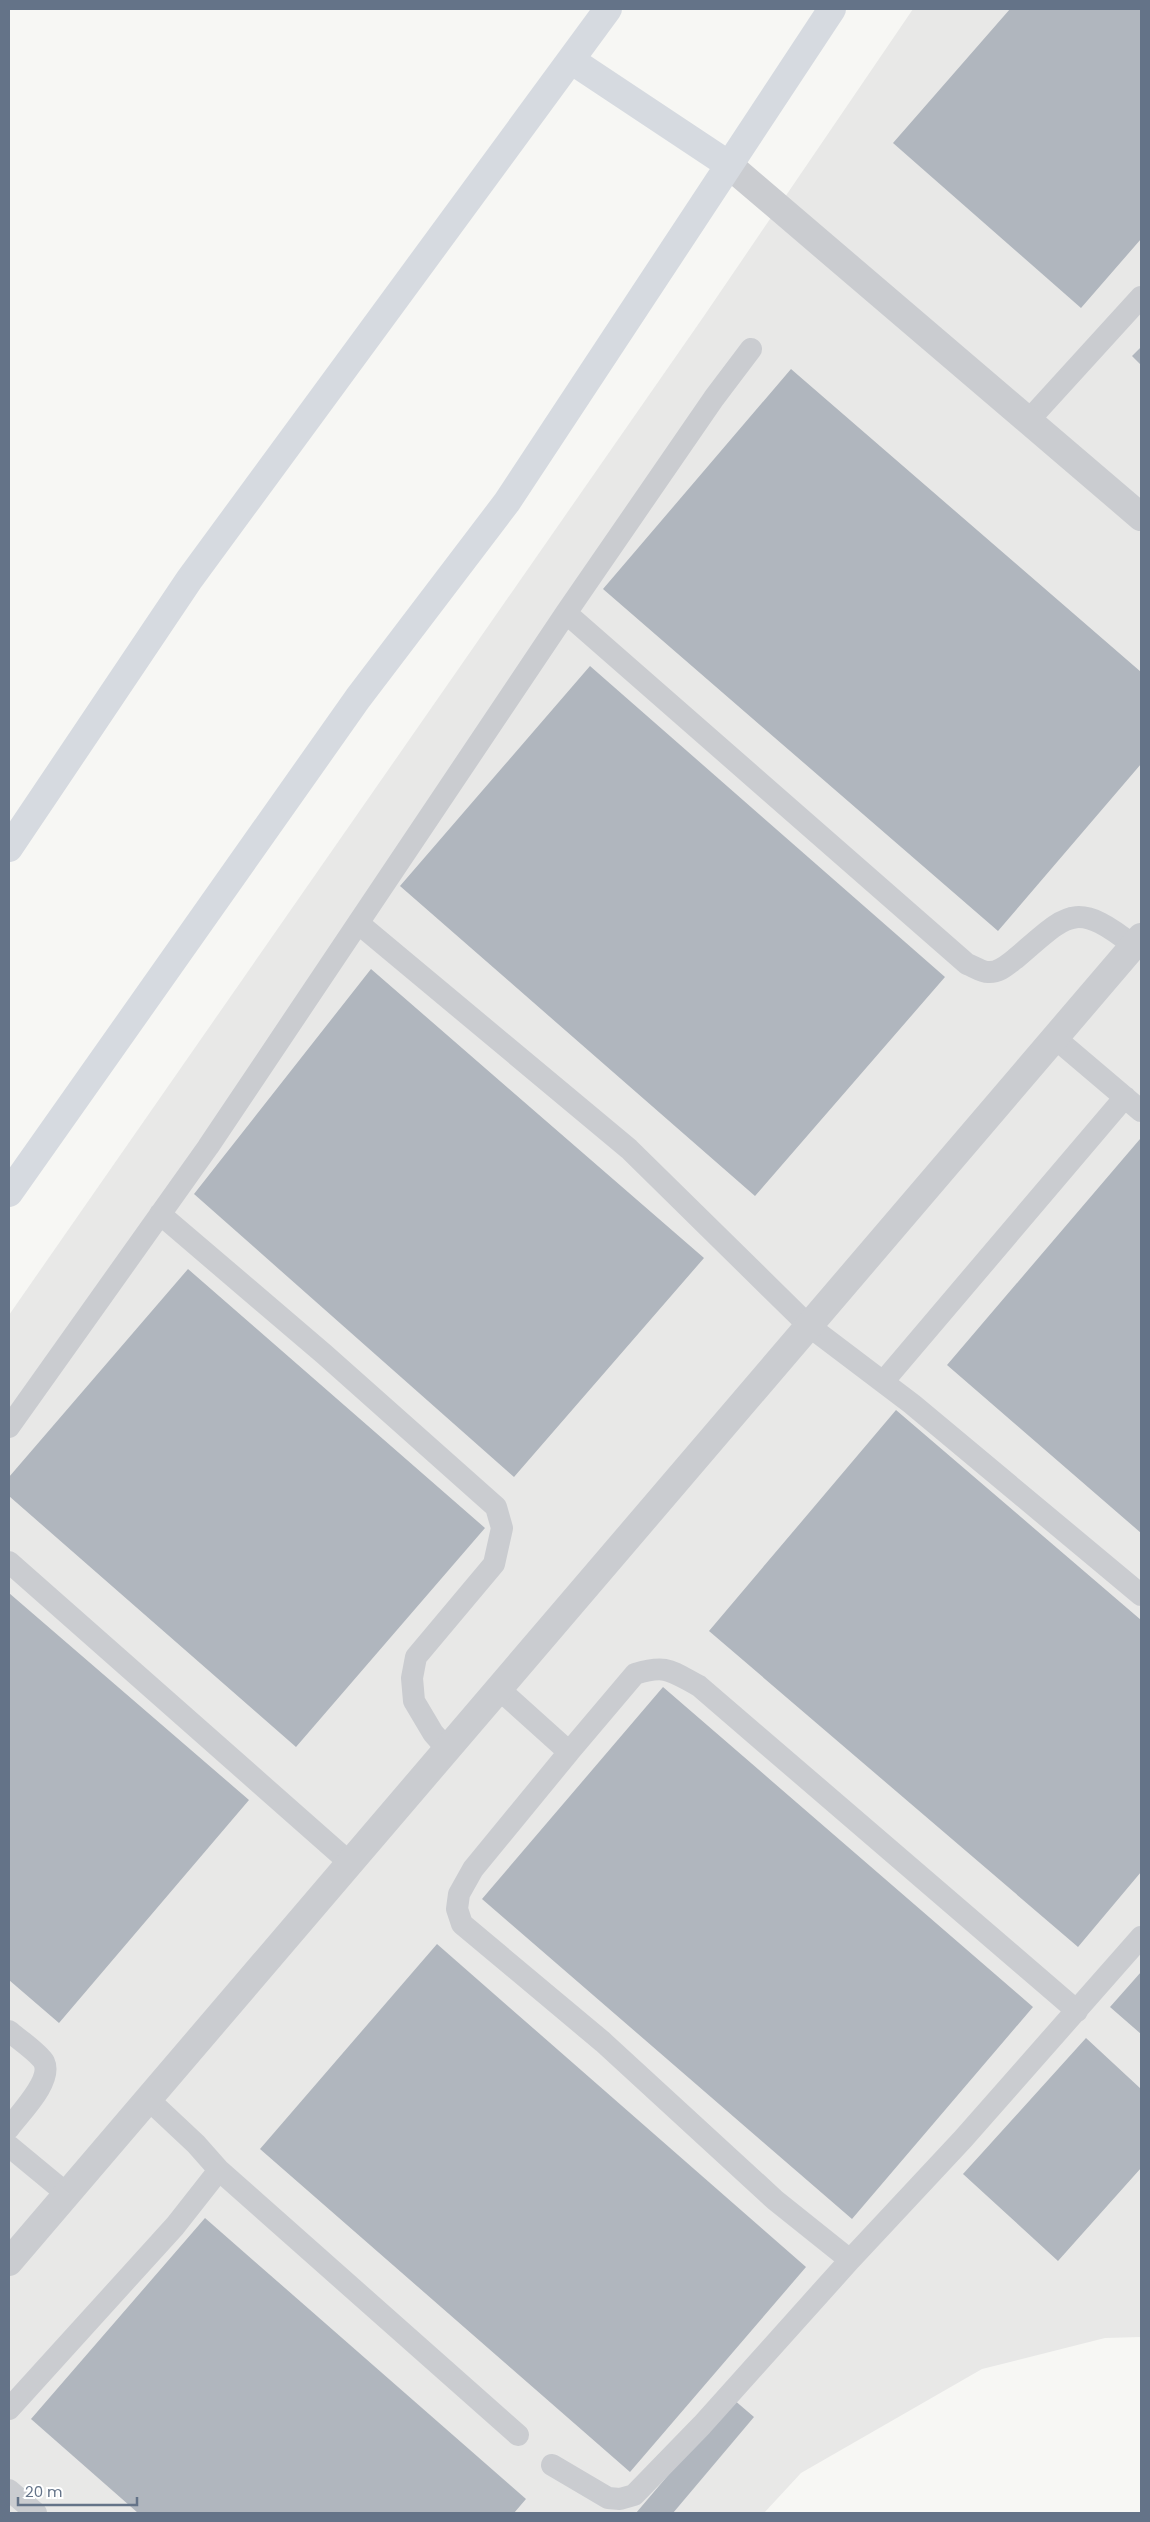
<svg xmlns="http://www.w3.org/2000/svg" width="1150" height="2522" viewBox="0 0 1150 2522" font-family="Poppins,sans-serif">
<rect width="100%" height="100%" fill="#f7f7f4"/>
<path fill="#e8e8e7" d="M913 9H1141V2337L1105 2338 982 2369 801 2473 764 2513H9V1315L704 316Z"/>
<path fill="#b0b6be" d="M1010 9H1141V239L1081 308 893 143Z
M1141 347V365L1132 356Z
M791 369 1141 672V764L998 931 603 589Z
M590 666 945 977 755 1196 400 886Z
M371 969 704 1258 514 1477 194 1194Z
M1140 1139 1141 1140V1533L947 1365Z
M188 1269 485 1528 296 1747 9 1496V1477Z
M896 1410 1141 1620V1872L1078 1947 709 1631Z
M9 1593 249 1800 59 2023 9 1980Z
M663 1687 1033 2007 852 2219 482 1899Z
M437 1944 806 2267 630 2472 260 2149Z
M1141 1972V2034L1110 2007Z
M1086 2038 1141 2089V2168L1058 2261 963 2174Z
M205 2218 526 2499 514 2513H138L31 2419Z
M733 2399 754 2417 673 2513H636Z"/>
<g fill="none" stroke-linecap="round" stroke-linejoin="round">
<path stroke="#caccd0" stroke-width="22" d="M1028 421 1141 297
M566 613 967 964C973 966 981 972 988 972 999 973 1007 965 1015 959 1067 915 1074 898 1134 946
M358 923 629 1149 809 1326 912 1404 1141 1595
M1055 1038 1141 1111
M160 1214 324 1354 496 1507 502 1528 494 1564 416 1657 412 1678 414 1701 433 1733 447 1749
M883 1382 1125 1097
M9 1427 208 1147 566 613 714 398 751 349
M9 1562 350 1863
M499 1689 569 1752 635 1674C667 1664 671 1671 699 1686L1077 2011
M569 1752 473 1869 459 1894 457 1909 462 1924 603 2042 775 2200 850 2260 963 2139 1141 1937
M9 2031C17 2038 39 2053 44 2062 53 2081 20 2113 9 2128
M9 2146 67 2194
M219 2170 518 2435
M9 2409 175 2226 219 2170 196 2144 148 2099
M552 2465 608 2498 620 2499 634 2495 702 2425 850 2260
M9 2490 36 2513"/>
<path stroke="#caccd0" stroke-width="28" d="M729 165 1141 517
M9 2262 1141 937"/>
<path stroke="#d6dae0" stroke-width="28" d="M571 60 729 165
M9 848 189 580 608 9
M9 1193 358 698 507 502 832 9"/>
</g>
<rect width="1150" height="2522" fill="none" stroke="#647388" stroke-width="20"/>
<path d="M18 2497v8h119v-8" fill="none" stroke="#647388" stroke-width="2.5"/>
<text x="25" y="2497" font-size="15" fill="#647388" stroke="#ffffff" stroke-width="4" paint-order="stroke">20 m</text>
</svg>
